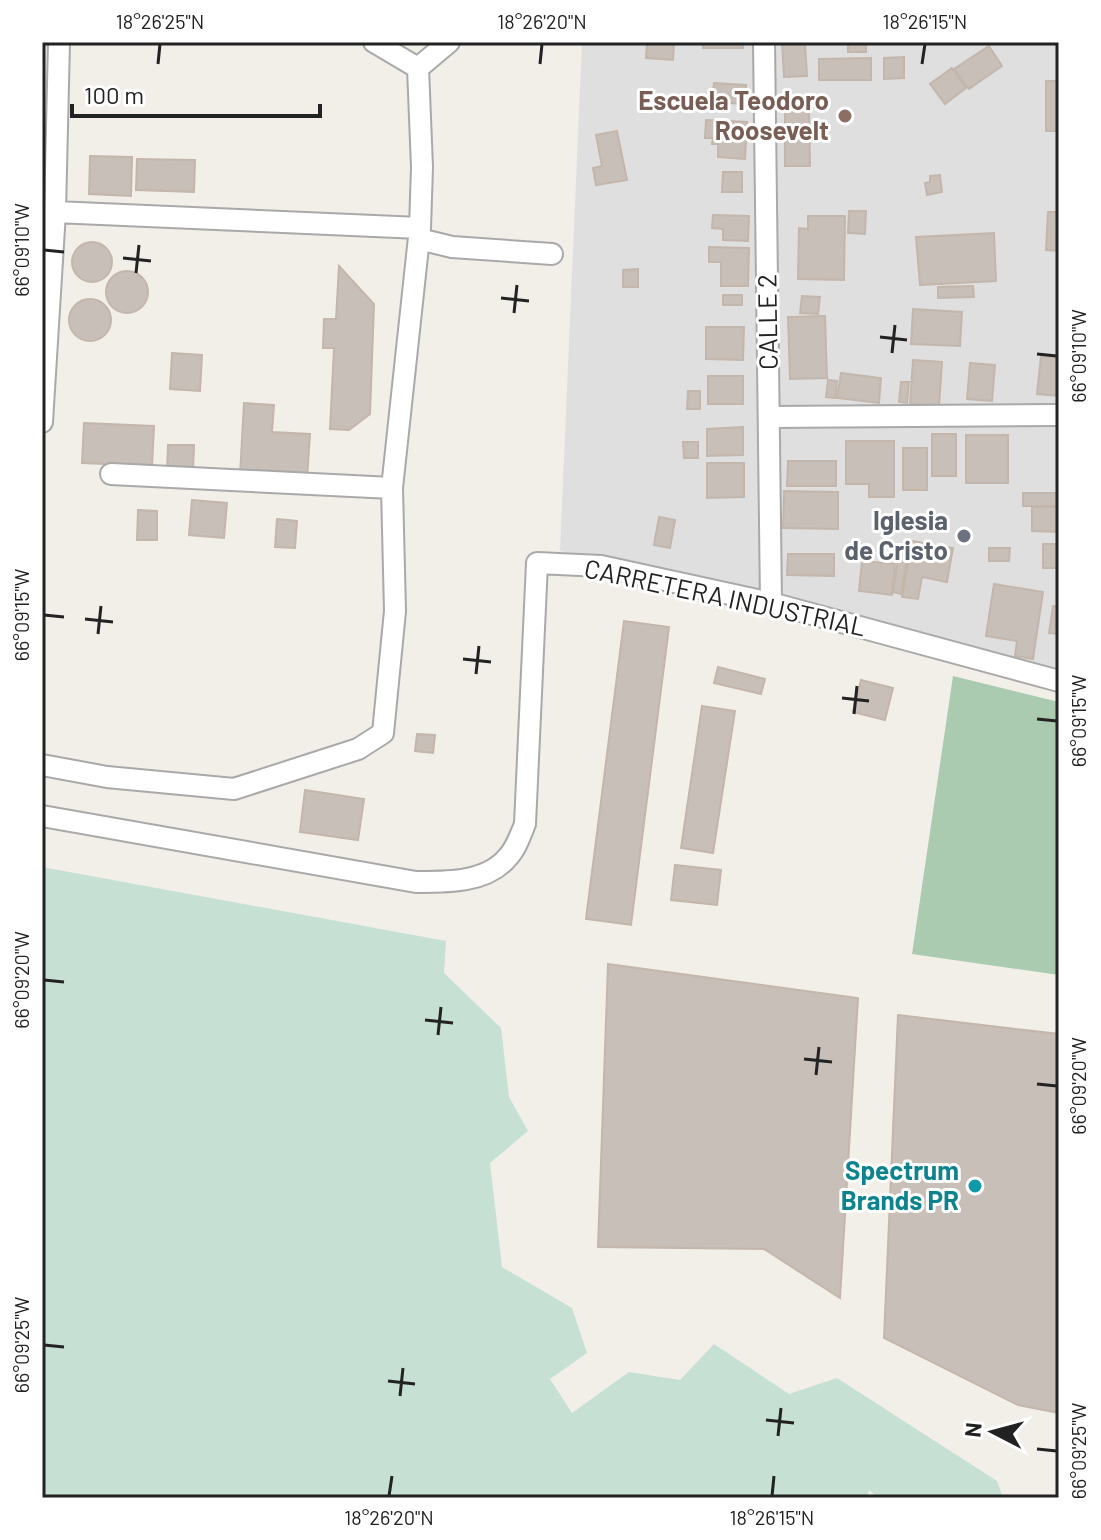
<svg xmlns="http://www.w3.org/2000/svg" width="1101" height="1540" viewBox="0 0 1101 1540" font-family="Barlow,sans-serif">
<rect width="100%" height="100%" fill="#f2efe9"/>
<path fill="#e0dfdf" d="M582 42H1059V681L560 551Z"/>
<path fill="#c6e0d4" d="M42 867 446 941 444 973 501 1028 509 1097 528 1131 490 1163 502 1267 572 1308 587 1353 550 1379 572 1413 629 1372 680 1380 714 1344 789 1394 837 1378 997 1481 1003 1498H878L869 1490 867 1498H42Z"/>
<path fill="#aacbaf" d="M953 676 1059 702V975L912 954Z"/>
<path fill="#c7bfb8" stroke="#c4b6ab" stroke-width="2" d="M647 42H674L673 60 646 58Z
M703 42H743V48H703Z
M782 42H805L807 76 784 77Z
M848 42H866V52H848Z
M989 46 1002 66 969 89 954 69Z
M904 57V78L884 79V58Z
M871 58V80H819V59Z
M952 68 966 88 945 104 930 84Z
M1046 81H1059V131H1046Z
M714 83 746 85 745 104 712 102Z
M785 103H809L810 166H785Z
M706 120 747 122 745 159 718 157V144H712L713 138H705Z
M617 131 627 180 596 185 593 168 602 166 596 135Z
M90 156 132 157 131 196 89 194Z
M137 159 195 160 194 192 136 190Z
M723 172H742V192H722Z
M940 175 942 192 927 195 925 183 930 182V176Z
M849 211H866L865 234 848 233Z
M1048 212H1059V251L1046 250Z
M713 215 749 216 748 241 723 240V229L712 228Z
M808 216H845L844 280 798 279 799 228 808 229Z
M994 233 996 281 920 285 916 237Z
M72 262a20 20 0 1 1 40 0a20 20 0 1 1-40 0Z
M709 247 749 248 748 286H721V262H709Z
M339 266 374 304 370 414 349 430 330 429 334 348H323L324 319H336Z
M638 269V287H623V270Z
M106 292a21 21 0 1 1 42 0a21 21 0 1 1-42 0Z
M973 286 974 297 938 298V287Z
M723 295H742V305H723Z
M802 296 820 297 818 314 800 313Z
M69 320a21 21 0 1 1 42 0a21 21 0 1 1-42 0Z
M913 309 962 312 960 346 911 344Z
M825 316 827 378 790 379 788 317Z
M706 327H744L743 360 706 359Z
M172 353 202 355 200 391 170 389Z
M1041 356 1059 358V396L1037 394Z
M913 360 942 362 939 406 910 404Z
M970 363 995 365 992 401 967 399Z
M841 373 881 378 879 403 837 398Z
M708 376H743V404H708Z
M828 380 837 381 835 398 826 397Z
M901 382H909L907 403 899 402Z
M688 391H700V409H687Z
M244 403 274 405 272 432 310 434 307 479 240 475Z
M84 423 154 426 152 466 82 463Z
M743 427V455L707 456V429Z
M932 434H956V476H932Z
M966 435H1008V483H966Z
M846 441H894V497H869V484H846Z
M683 442H698V458H684Z
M168 445H194L193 471H167Z
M903 448H927V490H903Z
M788 461H836V486H787Z
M707 463H744V497L707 498Z
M784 491 838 492V529L783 528Z
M1023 493H1059V506H1023Z
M192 500 227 503 224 538 189 535Z
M1032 507H1059V532L1032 531Z
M138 510 157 511V540H137Z
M659 517 675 520 670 548 654 545Z
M277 519 297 521 295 548 275 547Z
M912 541 953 548 947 582 922 577 918 599 902 597Z
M1043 544H1059V568H1043Z
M900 546 909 548 901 594 893 592Z
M989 548H1010L1009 561H989Z
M788 554H834V576L787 575Z
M862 561 895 564 892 595 859 591Z
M994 584 1043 592 1033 659 1015 656 1017 641 986 636Z
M1053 606H1059V634L1049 633Z
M624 621 669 627 631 925 586 919Z
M718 667 765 679 761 694 714 683Z
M861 680 893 688 885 720 853 712Z
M702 706 735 711 713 853 681 848Z
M417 734 435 735 433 753 415 751Z
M305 790 364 799 358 840 300 832Z
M675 865 721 870 717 905 671 900Z
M608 964 858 998 840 1298 764 1249 598 1247Z
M898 1015 1059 1034V1413L1018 1405 884 1338Z"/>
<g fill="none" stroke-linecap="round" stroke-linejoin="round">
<g stroke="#a9a9a9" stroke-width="24">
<path id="minor" d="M374 42 418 68
M764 42 771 603
M55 212 420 228
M419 239 452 247 552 254
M769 417 1059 415
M42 422 55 212 59 42
M111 474 392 488
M42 765 107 777 234 789 358 749 383 733 395 611 392 488 420 228 422 167 418 68 449 42
M42 816 416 882C446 882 486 883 507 858 516 849 520 836 525 824L537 563 601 566 771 603 1059 681"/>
</g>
<use href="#minor" stroke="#fff" stroke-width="20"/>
</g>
<path fill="none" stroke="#222" stroke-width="3" d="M158 64 160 44M540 64 542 44M922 64 925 44M44 250 64 252M123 258 151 261M136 273 139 245M501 298 529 301M514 313 517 285M880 337 907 340M892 353 895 325M1037 354 1057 356M44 615 64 617M85 619 113 622M98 634 101 606M463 659 491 662M476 674 479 646M842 698 869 701M854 714 857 686M1037 719 1057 721M44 980 64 982M425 1020 453 1023M438 1035 441 1007M804 1059 832 1062M816 1075 819 1047M1037 1084 1057 1086M44 1345 64 1347M388 1381 415 1384M400 1396 403 1368M766 1420 794 1423M778 1436 781 1408M1037 1449 1057 1451M389 1496 392 1476M772 1496 774 1476"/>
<circle fill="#8d6e63" stroke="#fff" stroke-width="3" cx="845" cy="116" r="8"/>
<circle fill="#6b7280" stroke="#fff" stroke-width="3" cx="964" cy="536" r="8"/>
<circle fill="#0f9aa8" stroke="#fff" stroke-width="3" cx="975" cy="1186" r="8"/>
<g text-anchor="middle" stroke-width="6" stroke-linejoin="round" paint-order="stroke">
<g font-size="26" font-weight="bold" fill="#785e54" stroke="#fff" text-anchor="end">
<text x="829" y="110">Escuela Teodoro<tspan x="829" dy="30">Roosevelt</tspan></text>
</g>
<g font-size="26" fill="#222" stroke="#fff">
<text transform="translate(768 322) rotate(-91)" y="9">CALLE 2</text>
<text transform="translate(725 598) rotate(12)" y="9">CARRETERA INDUSTRIAL</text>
</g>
<g font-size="26" font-weight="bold" fill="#5b616d" stroke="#fff" text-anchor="end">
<text x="948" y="530">Iglesia<tspan x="948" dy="30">de Cristo</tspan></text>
</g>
<g font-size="26" font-weight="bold" fill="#0d838f" stroke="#fff" text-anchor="end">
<text x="959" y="1180">Spectrum<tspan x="959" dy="30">Brands PR</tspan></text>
</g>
</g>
<rect width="1101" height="1540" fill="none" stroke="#ffffff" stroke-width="88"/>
<g transform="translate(993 1432) rotate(276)" stroke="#ffffff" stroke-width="6" paint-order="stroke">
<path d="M0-6L14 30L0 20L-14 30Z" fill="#222222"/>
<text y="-12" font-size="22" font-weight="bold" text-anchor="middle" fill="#222222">N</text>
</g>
<path d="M72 104v12h248v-12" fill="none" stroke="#222222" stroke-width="4"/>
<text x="84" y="104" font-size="24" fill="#222222" stroke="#ffffff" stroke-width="6" paint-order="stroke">100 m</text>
<rect x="44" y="44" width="1013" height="1452" fill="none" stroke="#222" stroke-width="3"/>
<g font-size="20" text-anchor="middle" fill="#222">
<text x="160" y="29">18°26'25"N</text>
<text x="542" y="29">18°26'20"N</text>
<text x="925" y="29">18°26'15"N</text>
<text transform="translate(22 250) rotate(-90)" y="7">66°09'10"W</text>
<text transform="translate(1079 356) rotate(-90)" y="7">66°09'10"W</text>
<text transform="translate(22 615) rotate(-90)" y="7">66°09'15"W</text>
<text transform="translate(1079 721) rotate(-90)" y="7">66°09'15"W</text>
<text transform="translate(22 980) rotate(-90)" y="7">66°09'20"W</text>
<text transform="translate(1079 1086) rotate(-90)" y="7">66°09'20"W</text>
<text transform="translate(22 1345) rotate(-90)" y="7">66°09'25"W</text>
<text transform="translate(1079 1451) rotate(-90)" y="7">66°09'25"W</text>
<text x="389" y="1525">18°26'20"N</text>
<text x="772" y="1525">18°26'15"N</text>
</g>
</svg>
